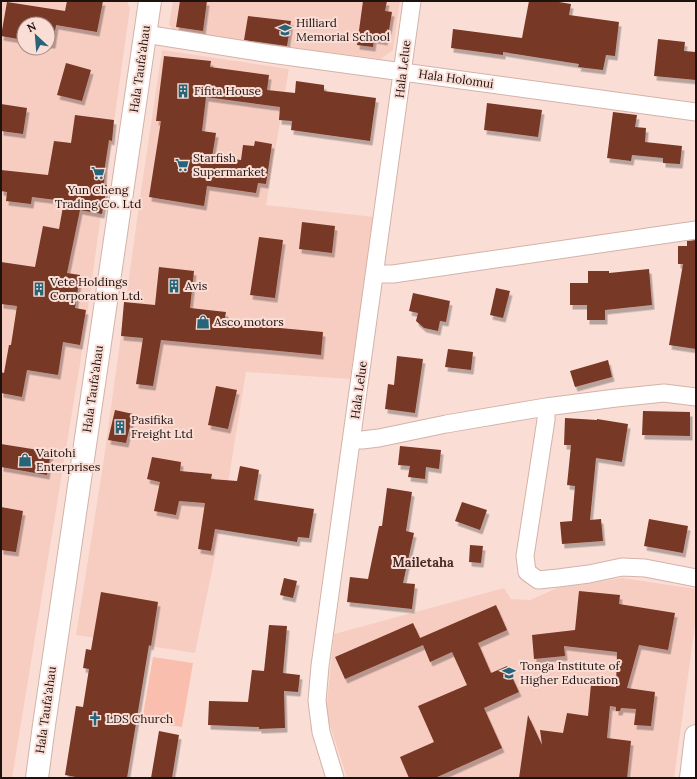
<svg xmlns="http://www.w3.org/2000/svg" width="697" height="779" viewBox="0 0 697 779" font-family="Lora,serif">
<defs>
<filter id="shadow"><feDropShadow dx="2.5" dy="4.5" stdDeviation="0" flood-color="#0004"/></filter>
</defs>
<rect width="100%" height="100%" fill="#faded6"/>
<path fill="#f8cdc1" fill-rule="evenodd" d="M1 1H127L130 8 81 358 12 778H1ZM24 24H48V48H24Z
M173 1H400L393 50 381 59 290 47 179 35 169 25Z
M162 50 289 69 266 205 375 217 350 379 246 372 221 527 195 653 76 635 103 465 140 198Z
M623 578 696 589V618L674 778H347L326 713 334 634 504 588 511 599 530 600 557 588Z"/>
<path fill="#f9bead" d="M153 657 193 663 182 727 142 721Z"/>
<path fill="#783725" filter="url(#shadow)" d="M67 1H103L97 32 56 25 53 44H48V24H24V40L1 36 7 2 65 11Z
M180 1H207L203 31 176 27Z
M363 1H387L385 11 392 12 389 30 387 29 385 41 374 39 373 47 357 45Z
M529 1H553L571 4 569 15 619 22 615 56 606 55 603 70 578 67 579 64 503 52V55L451 48 453 29 522 38Z
M248 16 291 21 287 46 244 40Z
M658 39 685 42 684 51 696 52V80L654 76Z
M164 56 211 61 210 67 269 75 267 90 295 93 296 81 324 85V91L376 98 370 141 291 130 292 121 279 120 280 107 206 97 202 131 216 133 212 157 241 160 243 145 254 146 255 141 272 144 266 184 258 183 256 193 207 186 204 206 149 197 161 121H156Z
M66 63 91 70 82 101 57 95Z
M487 103 542 110 538 137 484 130Z
M1 104 27 108 23 134 1 131Z
M613 112 637 115 635 127 646 128 645 142 682 146 680 164 663 163V158L632 155 631 161 607 158Z
M75 115 114 120 112 141 109 140 105 166 104 185H107L102 214 80 210 67 273 80 275 75 308 86 310 80 345 63 342 58 375 27 370 22 397 1 393V372L4 373 9 345H11L17 306 1 304V262L35 267 43 226 59 229 64 201 32 197 31 204 6 201 7 192 1 191V170L48 175 54 141 71 143Z
M302 222 335 226 332 253 299 249Z
M259 237 283 240 275 298 250 295Z
M696 240V349L669 345 683 264H678V246H687V241Z
M159 267 194 271 190 308 226 312 224 323 323 332 321 355 161 340 153 386 136 384 143 338 121 336 124 302 155 305Z
M649 269 652 305 605 310V320H587V305H570V283H588V271H609V273Z
M496 288 510 291 503 318 490 315Z
M413 293 450 301 446 322 440 321 438 331 424 328 416 321 418 313 409 311Z
M448 349 473 352 471 370 445 367Z
M397 356 423 359 415 413 385 409 388 384 394 385Z
M608 360 612 377 575 387 570 371Z
M216 386 237 390 228 429 208 425Z
M115 410 133 414 126 443 108 440Z
M643 411 690 412V436L642 435Z
M565 418 597 420V419L628 424 622 462 596 458 590 520 601 519 603 541 562 544 560 522 572 521 575 486 567 485 571 445H564Z
M1 444 51 452 47 475 1 467Z
M400 446 441 450 439 469 426 467 425 479 408 477 410 466 398 465Z
M152 457 181 462 180 471 212 474 211 479 237 481 240 466 259 470 254 500 314 509 309 538 298 537 297 542 215 529 211 551 198 549 205 503 179 501 176 515 154 511 160 482 147 479Z
M387 488 412 492 406 531 414 533 403 583 415 584 412 609 347 602 350 577 368 579 379 526H382Z
M462 502 487 510 480 530 455 521Z
M1 507 23 511 16 552 1 550Z
M649 519 688 526 683 553 644 546Z
M470 545 483 546 481 563 469 562Z
M284 578 297 581 293 598 280 595Z
M579 591 620 595 619 604 675 613 668 650 639 645 627 688 655 692 651 726 634 725 636 709 621 708 620 711H616V707L610 706 607 738 631 741 627 778H519L528 715 542 745 540 730 563 733 567 713 588 716 591 684 616 687 617 652 564 646 565 656 534 659 532 635 575 630Z
M101 592 158 602 151 646 149 645 127 778H81L65 775 76 706 83 707 89 669 83 668 86 649 91 650Z
M496 605 507 630 478 643 491 673 507 666 519 692 484 708 502 748 435 778H409L400 757 434 742 418 706 467 685 452 652 430 662 423 645 345 679 335 657 413 623 420 638Z
M269 625 287 626 283 673 300 675 298 692 284 691 285 728 259 729V727L208 725 209 701 248 702 252 670 264 671Z
M159 731 179 735 172 778H151Z"/>
<g fill="none" stroke-linecap="round" stroke-linejoin="round">
<g stroke="#d4b2a8" stroke-width="19">
<path id="street" d="M145 34 271 54 696 112
M375 274H393L696 230
M546 407V420L525 556 527 572 538 580 558 578 589 574 622 567 645 568 696 578
M352 439 362 440 379 438 446 424 546 407 616 398 664 393 696 397
M335 778 321 732 317 701 320 666 412 1"/>
</g>
<g stroke="#d4b2a8" stroke-width="24">
<path id="secondary" d="M691 778 696 736"/>
</g>
<g stroke="#d4b2a8" stroke-width="24">
<path id="primary" d="M37 778 44 725 150 1"/>
</g>
<use href="#street" stroke="#fff" stroke-width="17"/>
<use href="#secondary" stroke="#fff" stroke-width="22"/>
<use href="#primary" stroke="#fff" stroke-width="22"/>
</g>
<defs>
<g id="school-bare" transform="scale(1.08)"><path d="M0-5L7-2L0 1L-7-2ZM-4 1L0 2.5L4 1V4Q0 6-4 4Z" fill="#256479" stroke="#faded6" stroke-width="2.5" paint-order="stroke"/></g>
<g id="building-bare" transform="scale(1.08)"><path d="M-4-6H4V6H1V3H-1V6H-4ZM-2.5-4.3h1.7v1.8h-1.7ZM.8-4.3h1.7v1.8H.8ZM-2.5-1h1.7V.8h-1.7ZM.8-1h1.7V.8H.8Z" fill="#256479" stroke="#faded6" stroke-width="2.5" paint-order="stroke"/></g>
<g id="supermarket-bare" transform="scale(1.08)"><path d="M-6-5.5h2.5l.6 2H6L4.5 2H-2.5L-4.4-4H-6ZM-1.5 3.2a1.3 1.3 0 1 0 .1 0ZM3 3.2a1.3 1.3 0 1 0 .1 0Z" fill="#256479" stroke="#faded6" stroke-width="2.5" paint-order="stroke"/></g>
<g id="shop-bare" transform="scale(1.08)"><path d="M-5-2.5h2.3a2.7 3.5 0 0 1 5.4 0H5L5.5 6h-11ZM-1.5-2.5h3a1.5 2.3 0 0 0-3 0Z" fill="#256479" stroke="#faded6" stroke-width="2.5" paint-order="stroke"/></g>
<g id="church-bare" transform="scale(1.08)"><path d="M-1.2-6h2.4v3.5h3.3v2.4h-3.3V6h-2.4V-.1h-3.3v-2.4h3.3Z" fill="#256479" stroke="#faded6" stroke-width="2.5" paint-order="stroke"/></g>
</defs>
<g fill-rule="evenodd">
<use href="#school-bare" x="285" y="30"/>
<use href="#building-bare" x="183" y="91"/>
<use href="#supermarket-bare" x="182" y="165"/>
<use href="#supermarket-bare" x="98" y="173"/>
<use href="#building-bare" x="174" y="286"/>
<use href="#building-bare" x="39" y="289"/>
<use href="#shop-bare" x="203" y="322"/>
<use href="#building-bare" x="120" y="427"/>
<use href="#shop-bare" x="25" y="460"/>
<use href="#school-bare" x="509" y="673"/>
<use href="#church-bare" x="95" y="719"/>
</g>
<g text-anchor="middle" stroke-width="4" stroke-linejoin="round" paint-order="stroke">
<g font-size="12" fill="#1e120f" stroke="#faded6" text-anchor="start">
<text x="296" y="27">Hilliard<tspan x="296" dy="14">Memorial School</tspan></text>
<text x="194" y="95">Fifita House</text>
<text x="193" y="162">Starfish<tspan x="193" dy="14">Supermarket</tspan></text>
<text x="98" y="194" text-anchor="middle">Yun Cheng<tspan x="98" dy="14">Trading Co. Ltd</tspan></text>
<text x="50" y="286">Vete Holdings<tspan x="50" dy="14">Corporation Ltd.</tspan></text>
<text x="185" y="290">Avis</text>
<text x="214" y="326">Asco motors</text>
<text x="131" y="424">Pasifika<tspan x="131" dy="14">Freight Ltd</tspan></text>
<text x="36" y="457">Vaitohi<tspan x="36" dy="14">Enterprises</tspan></text>
<text x="520" y="670">Tonga Institute of<tspan x="520" dy="14">Higher Education</tspan></text>
<text x="106" y="723">LDS Church</text>
</g>
<g font-size="12" fill="#1e120f" stroke="#faded6">
<text transform="translate(140 69) rotate(-82)" y="4">Hala Taufa'ahau</text>
<text transform="translate(403 69) rotate(-83)" y="4">Hala Lelue</text>
<text transform="translate(456 79) rotate(8)" y="4">Hala Holomui</text>
<text transform="translate(93 389) rotate(-82)" y="4">Hala Taufa'ahau</text>
<text transform="translate(359 390) rotate(-82)" y="4">Hala Lelue</text>
<text transform="translate(46 710) rotate(-82)" y="4">Hala Taufa'ahau</text>
</g>
<g font-size="13" font-weight="bold" fill="#482d26" stroke="#faded6">
<text x="423" y="567">Mailetaha</text>
</g>
</g>
<rect width="697" height="779" fill="none" stroke="#1e120f" stroke-width="4"/>
<g transform="translate(36 36) rotate(334)"><circle r="19" fill="#faded6" stroke="#a28c86"/>
<path d="M0-3L7 15L0 10L-7 15Z" fill="#256479"/>
<text y="-6" font-size="11" font-weight="bold" text-anchor="middle" fill="#1e120f">N</text>
</g>
</svg>
